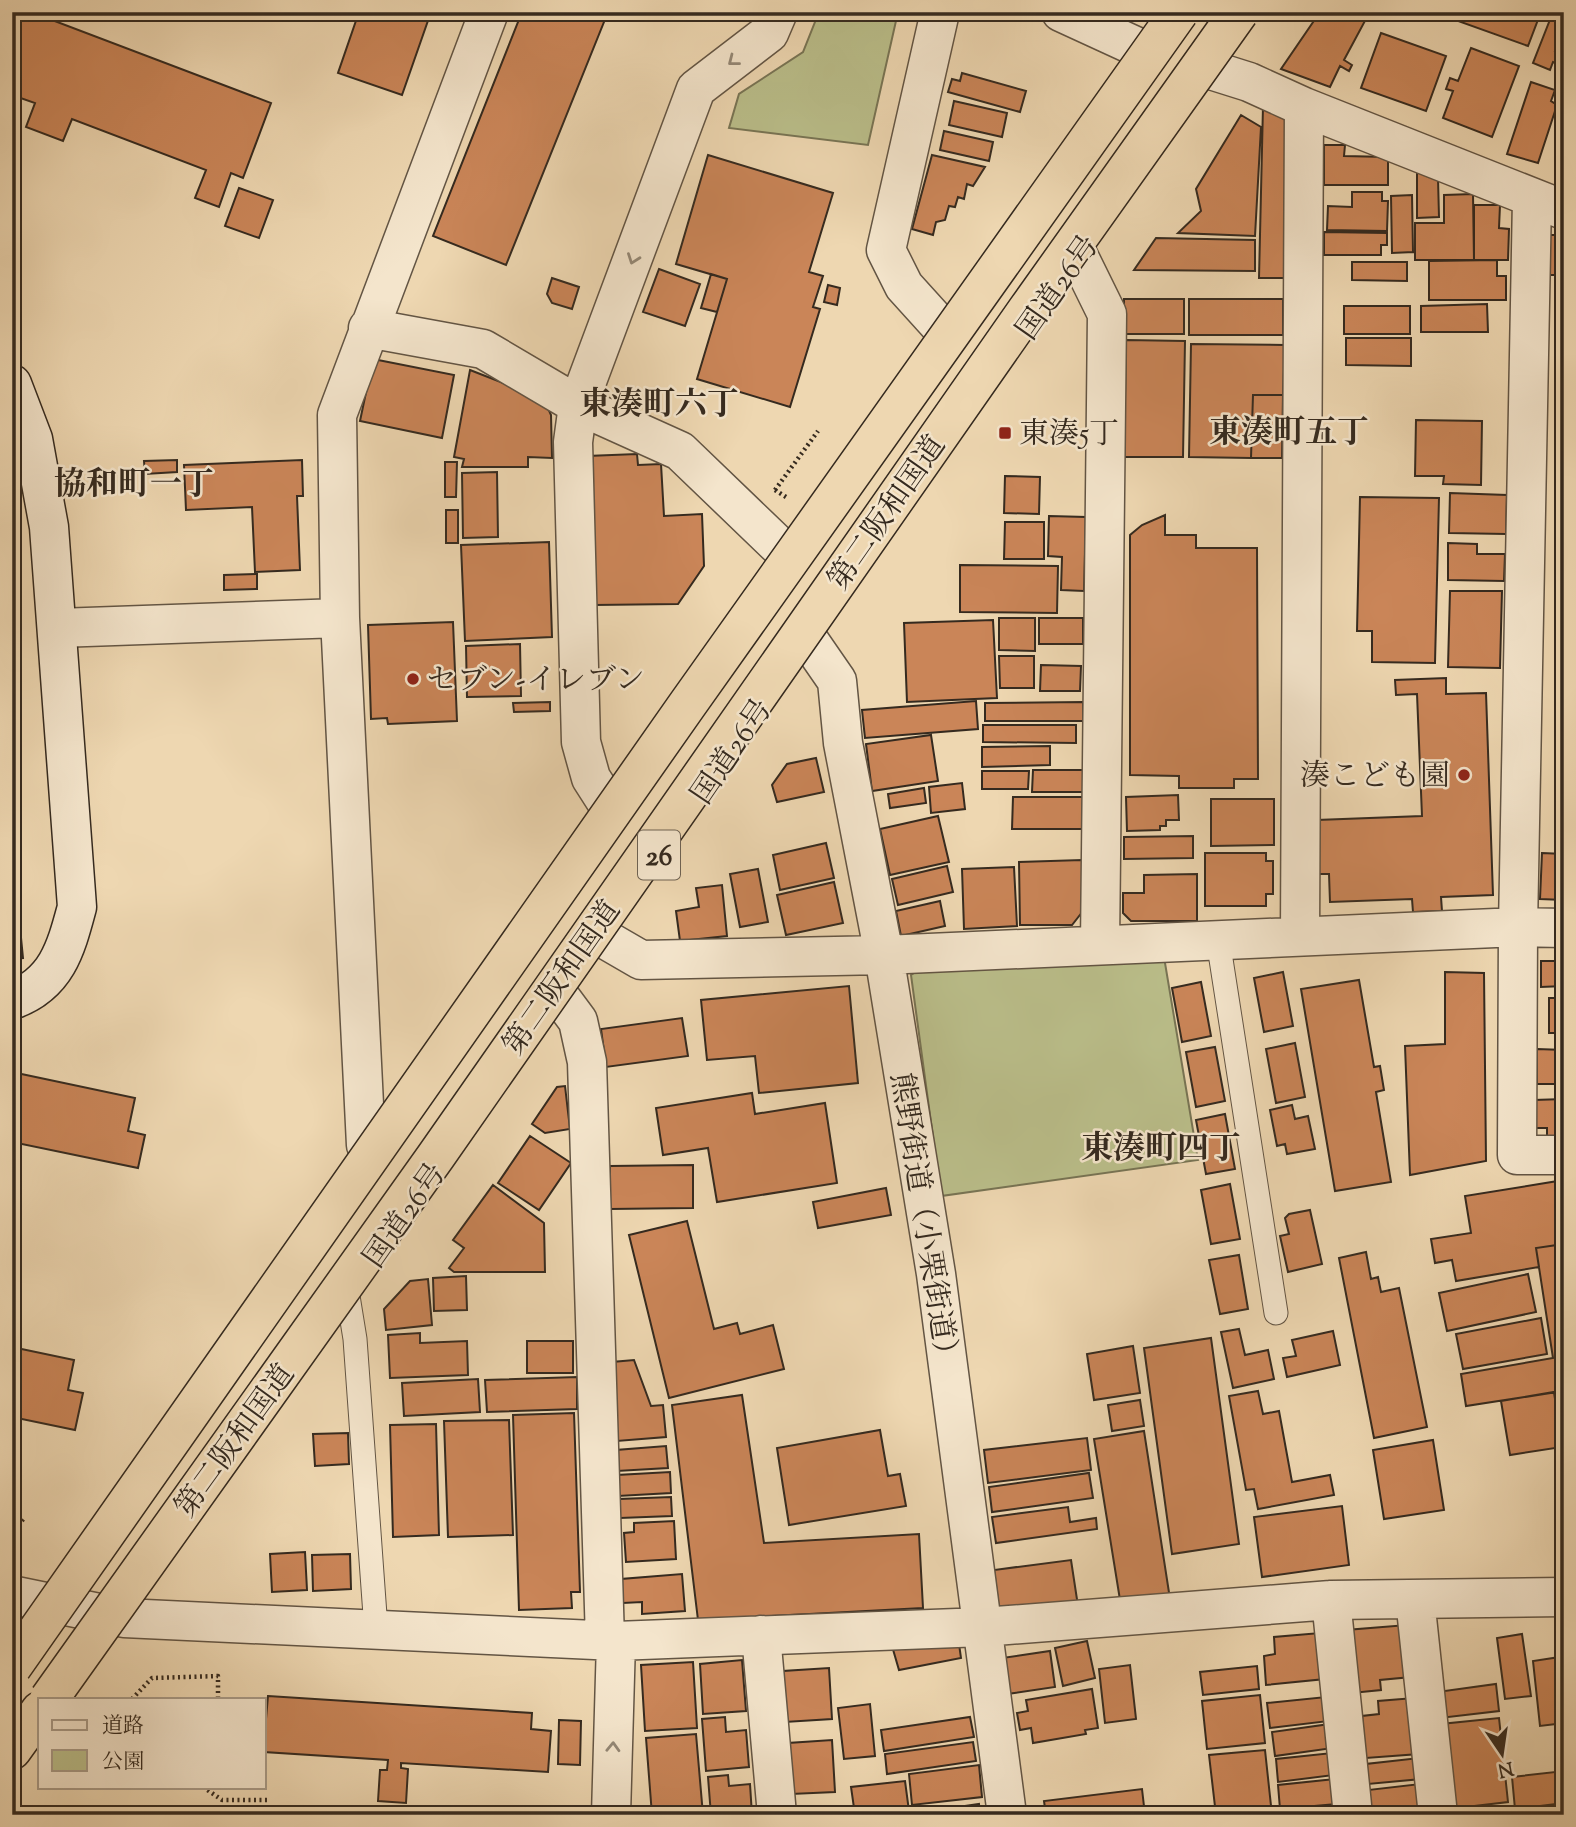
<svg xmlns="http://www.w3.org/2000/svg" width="1576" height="1827" viewBox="0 0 1576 1827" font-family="'Sorts Mill Goudy','Noto Serif JP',serif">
<rect width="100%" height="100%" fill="#eed7b1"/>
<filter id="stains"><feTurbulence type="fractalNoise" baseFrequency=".00286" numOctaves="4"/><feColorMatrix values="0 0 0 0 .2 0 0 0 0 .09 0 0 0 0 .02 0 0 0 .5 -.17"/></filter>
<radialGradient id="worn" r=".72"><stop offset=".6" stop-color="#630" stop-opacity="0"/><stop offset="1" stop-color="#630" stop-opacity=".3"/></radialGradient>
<path fill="#babe8a" stroke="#787454" stroke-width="2" d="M819 12H898L868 145 729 128 739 94 803 52Z
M1164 957 1198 1160 941 1196 911 975 927 965Z"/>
<path fill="#ca8558" stroke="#352a1f" stroke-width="2" d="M12 12H31L271 103 243 178 231 173 219 207 195 198 206 170 72 119 63 141 26 127 35 103 12 95Z
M359 12H431L402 95 338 73Z
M522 12H608L506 265 433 236Z
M1320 12H1357V14L1366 19 1344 60 1352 65 1349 71 1340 66 1330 87 1281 69Z
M1462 12H1526L1539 17 1528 46 1458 21Z
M1553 12 1564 13V32L1555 51 1564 55V66L1553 62 1550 70 1533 63Z
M1381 33 1446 56 1426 111 1361 88Z
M1471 48 1519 66 1492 137 1443 118 1453 91 1446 89 1450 78 1458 81Z
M962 73 1026 91 1020 112 948 92 952 79 960 81Z
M1531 82 1555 90 1551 101 1557 105 1538 163 1507 154Z
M954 101 1007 113 1002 137 949 125Z
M1263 106 1280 111 1288 126 1284 278H1259Z
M1241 115 1261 127 1255 236 1178 233 1201 211 1196 189Z
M944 131 993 142 989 161 940 150Z
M1324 145H1345L1344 156 1388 157V185H1324Z
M708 155 833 193 809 272 823 276 813 307 820 309 790 407 697 379 727 279 676 264Z
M932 155 985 167 973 186 967 184 964 199 958 197 955 207 949 206 945 220 936 222 933 235 912 229Z
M1417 168 1438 178 1439 217 1417 218Z
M239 188 273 200 259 238 225 226Z
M1352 192H1382V201H1388L1387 231 1327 230 1328 206 1352 207Z
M1473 194 1474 260H1415V223H1444V195Z
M1412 195 1413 252 1392 253 1391 196Z
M1474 205H1500L1499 228 1509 229 1508 260H1474Z
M1324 232 1387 233V245H1381V255H1324Z
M1546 235H1564V275H1546Z
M1156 238 1255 240V271L1134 270Z
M1497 260V276H1506V300H1429V261Z
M1352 262H1407V281L1352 280Z
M659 269 700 284 685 326 643 312Z
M711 274 727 279 717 312 701 308Z
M552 278 579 287 572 309 552 303 547 294Z
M828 285 840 288 837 305 824 302Z
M1124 299H1184V334H1124Z
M1189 299H1283V335H1189Z
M1487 304 1488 332H1421V306Z
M1344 306H1410V334H1344Z
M1346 338H1411V366L1346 365Z
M1126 340 1185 341 1183 457H1124Z
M1191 344 1285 345 1283 395H1253L1251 458 1189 457Z
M373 359 454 375 442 438 360 421Z
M470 370 544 399 551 415 552 458 528 457V467H462L464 459 454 457Z
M1253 395H1283L1282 458H1251Z
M1416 420 1482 421 1481 485 1443 484 1444 476H1415Z
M637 454 638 465 661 464 664 516 702 514 704 566 678 604 594 605 587 456Z
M177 460V472L145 474 144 461Z
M302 460 303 496H297L300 570 255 572 252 507 186 510 184 465Z
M445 462H457L456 497H445Z
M497 472 498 537 463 538 462 473Z
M1005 476 1040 477 1039 514 1004 513Z
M1450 493 1507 495 1506 534 1449 533Z
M1360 497 1439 498 1435 663 1372 662V631H1357Z
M446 510H458V543H446Z
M1165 515V535H1196V548H1257L1258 779H1234V788H1179V776L1130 775V535L1142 525Z
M1049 516 1086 517 1084 591 1061 590 1062 557 1048 556Z
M1005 522H1044V559H1004Z
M549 542 552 637 465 641 461 545Z
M1448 543 1477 544V554H1505L1504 581 1448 580Z
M960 565 1058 566 1057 613 960 612Z
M257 574V589L224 590V575Z
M1450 591H1502L1500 668 1448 667Z
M999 618H1035V651L999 650Z
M1039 618H1083V644H1039Z
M993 620 997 698 907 702 904 623Z
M453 622 457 721 388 724 387 718 371 719 368 625Z
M520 644 521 696 467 697 466 646Z
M999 656H1034V688H1000Z
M1041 665 1081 666 1080 691H1040Z
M1446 678V694L1486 693 1493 895 1441 897 1442 911 1413 912 1412 899 1330 902 1329 874H1319L1317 820 1422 816 1417 694 1396 695 1395 680Z
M976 701 978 729 865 738 862 710Z
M550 702V711L514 712 513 703Z
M1083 702V721H985V703Z
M983 725H1076V743L983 742Z
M931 735 938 781 872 791 866 744Z
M1050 746V765L982 767V747Z
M816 758 824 792 777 802 772 785 787 764Z
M1033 770H1086V792H1032Z
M982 771H1029L1028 789H982Z
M962 783 965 809 931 813 929 787Z
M924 788 926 803 890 808 888 794Z
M1178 795 1179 820H1166V826H1160V830L1127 831 1126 797Z
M1013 797H1086L1085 829H1012Z
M1211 799H1274V845L1211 846Z
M938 816 949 862 890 875 880 829Z
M1193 836V858L1124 859V837Z
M826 843 834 878 780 890 773 855Z
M12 846 23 958 12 959Z
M1205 853H1266V861H1273V894H1266V906H1205Z
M1542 853 1564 854V900L1540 899Z
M1082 860 1083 911 1072 925H1020L1019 862Z
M947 866 953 892 898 905 892 879Z
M1014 867 1017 926 964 929 962 869Z
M758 869 768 922 740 927 730 874Z
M1197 874V921H1131L1123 913V893H1144V875Z
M834 882 843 923 786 935 777 895Z
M722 885 727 936 680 941 676 911 699 907 696 888Z
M940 901 945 926 901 936 896 911Z
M1541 961H1564V986L1541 987Z
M1283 972 1293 1026 1264 1032 1254 978Z
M1445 972 1484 973 1486 1161 1410 1175 1405 1046 1445 1044Z
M1359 980 1374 1067 1380 1066 1384 1090 1376 1092 1391 1182 1335 1191 1301 989Z
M1201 982 1211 1036 1182 1042 1172 988Z
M849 986 858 1083 759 1093 755 1056 707 1060 701 1000Z
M1549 998H1564V1033H1549Z
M682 1018 688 1056 606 1067 601 1029Z
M1295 1043 1305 1097 1276 1103 1266 1049Z
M1215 1047 1225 1101 1196 1107 1186 1052Z
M1537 1049 1564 1050V1084H1537Z
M12 1072 135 1098 128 1131 145 1135 138 1168 12 1142Z
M565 1086 570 1129 545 1133 532 1124 557 1087Z
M752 1093 755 1114 825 1103 837 1183 717 1202 708 1148 663 1155 656 1108Z
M1564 1099V1137H1547V1128H1535L1534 1100Z
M1292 1105 1295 1119 1308 1116 1315 1149 1287 1154 1285 1144 1277 1146 1270 1110Z
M1225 1114 1235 1169 1206 1174 1196 1120Z
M530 1136 571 1163 539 1210 498 1183Z
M693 1165V1208L610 1209V1166Z
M1564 1180V1244L1536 1248 1539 1267 1456 1281 1452 1260 1435 1263 1431 1239 1471 1233 1465 1196Z
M1230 1184 1240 1239 1211 1244 1201 1190Z
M493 1185 544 1223 545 1272H454L449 1268 464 1248 453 1240Z
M886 1188 891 1215 818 1228 813 1202Z
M1310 1210 1322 1264 1288 1272 1280 1236 1289 1234 1285 1218 1289 1214Z
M687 1221 714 1329 737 1323 740 1334 773 1325 784 1369 669 1398 629 1235Z
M1564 1244V1391L1466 1406 1461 1374 1553 1358 1536 1248Z
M1366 1252 1371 1279 1378 1277 1381 1292 1399 1288 1427 1427 1374 1438 1339 1258Z
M1239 1255 1248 1309 1220 1314 1209 1260Z
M1528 1274 1536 1312 1447 1331 1439 1293Z
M466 1276 467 1310 434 1311 433 1278Z
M428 1279 432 1325 386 1330 384 1309 410 1281Z
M1541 1318 1547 1354 1463 1369 1456 1334Z
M1239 1329 1245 1355 1268 1350 1274 1379 1233 1388 1221 1332Z
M1333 1331 1340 1365 1287 1377 1283 1358 1296 1356 1292 1340Z
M420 1333V1343L467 1341 468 1375 390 1378 388 1335Z
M1211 1338 1239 1544 1172 1554 1144 1348Z
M527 1341H573V1373H527Z
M1133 1346 1140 1393 1094 1400 1087 1354Z
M12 1347 74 1360 68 1390 83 1393 75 1430 12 1417Z
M634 1360 651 1406 663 1405 666 1437 617 1441 612 1362Z
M577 1377V1409L487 1412 485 1380Z
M478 1379 480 1412 404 1416 402 1383Z
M1258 1391 1263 1414 1279 1411 1292 1482 1330 1475 1334 1495 1258 1509 1254 1489 1246 1490 1229 1396Z
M1554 1392 1562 1447 1510 1455 1501 1401Z
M742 1395 764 1543 919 1534 923 1608 698 1620 672 1405Z
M1140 1400 1144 1426 1112 1431 1108 1405Z
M574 1413 580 1592H571L572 1608 519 1610 513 1415Z
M509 1420 513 1535 448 1537 444 1421Z
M436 1424 439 1535 393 1537 390 1425Z
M880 1430 888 1476 900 1474 906 1506 789 1525 777 1448Z
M1144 1431 1170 1599 1121 1606 1094 1439Z
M348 1433 349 1464 315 1466 313 1434Z
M1087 1438 1091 1470 988 1483 984 1450Z
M1433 1440 1444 1510 1384 1519 1373 1450Z
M666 1446 668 1468 617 1471 616 1450Z
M670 1472 671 1493 618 1496 617 1475Z
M1089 1473 1093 1498 992 1512 989 1487Z
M671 1497 672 1516 620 1518 619 1499Z
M1342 1506 1349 1565 1262 1577 1254 1517Z
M1068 1507 1070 1522 1096 1518 1097 1529 996 1543 992 1517Z
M674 1521 676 1559 626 1562 624 1533 634 1532V1523Z
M305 1552 307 1590 272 1592 270 1554Z
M350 1554 351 1589 313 1591 312 1555Z
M1071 1560 1078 1606 1000 1617 994 1570Z
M682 1574 685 1611 642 1614V1602L623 1603 621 1579Z
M1407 1625 1411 1677 1380 1680 1381 1690 1352 1693 1346 1630Z
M1320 1633 1325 1679 1266 1685 1264 1656 1275 1654 1274 1637Z
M1522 1634 1531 1696 1505 1699 1497 1638Z
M1087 1641 1095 1678 1063 1686 1055 1648Z
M959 1644 961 1658 899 1670 892 1646Z
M1050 1651 1055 1687 1007 1694 1002 1658Z
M1560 1657 1564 1689V1723L1540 1726 1533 1661Z
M742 1660 746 1711 703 1714 700 1664Z
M693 1662 697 1728 645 1731 641 1665Z
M1130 1665 1136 1719 1105 1723 1099 1669Z
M1257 1666 1259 1689 1203 1695 1200 1672Z
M829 1668 832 1719 785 1722 783 1671Z
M1496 1684 1499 1711 1440 1718 1437 1692Z
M1092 1689 1098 1728 1085 1730 1086 1734 1033 1743 1031 1728 1020 1730 1017 1713 1028 1711 1026 1700Z
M1260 1695 1265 1743 1207 1749 1202 1701Z
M268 1696 532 1713 531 1729 551 1731 548 1772 401 1763V1768L408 1769 406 1803 378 1801 380 1770H387L388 1760 264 1752V1719H266Z
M1326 1697 1329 1721 1270 1728 1267 1703Z
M1414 1698 1419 1754 1366 1758 1362 1716 1379 1714 1378 1701Z
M870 1704 875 1756 844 1759 838 1708Z
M725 1717 726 1732 746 1730 749 1767 706 1771 702 1719Z
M970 1717 974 1737 884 1751 881 1730Z
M1499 1718 1508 1802 1449 1809 1441 1724Z
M559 1720 581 1721 580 1765 558 1764Z
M1330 1724 1333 1748 1275 1756 1272 1732Z
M696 1734 703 1815H652L646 1738Z
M832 1740 835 1792 791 1794 788 1743Z
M973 1742 976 1761 887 1774 885 1754Z
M1265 1750 1272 1815H1216L1209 1755Z
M1332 1753 1334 1775 1278 1782 1276 1759Z
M1419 1758 1421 1779 1368 1784 1366 1764Z
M979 1765 982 1797 912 1805 909 1774Z
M1564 1771V1803L1515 1809 1512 1777Z
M728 1775 729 1786 750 1784 752 1815H711L708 1777Z
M1335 1779 1337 1804 1280 1809 1278 1785Z
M905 1781 909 1811 855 1815 851 1787Z
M1420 1784 1424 1815H1372L1368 1790Z
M1142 1789 1145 1815H1046L1044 1801Z
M979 1804 980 1815H917V1813Z
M1508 1808 1509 1815 1451 1814Z
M1338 1809 1339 1815H1282Z
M1564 1809V1815H1514V1814Z"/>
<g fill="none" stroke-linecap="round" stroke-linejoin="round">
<g stroke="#635544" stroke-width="25">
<path id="lane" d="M1218 940 1276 1313
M348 1296 355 1339 376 1629"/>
</g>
<g stroke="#635544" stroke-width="41">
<path id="street" d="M940 12 886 250 904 286 942 328
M1061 12 1135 46
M1214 71 1249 82 1304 107 1564 210
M1532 199 1518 927 1517 1155H1564
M1078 255 1107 314 1100 945
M368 328 483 349 578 405 680 451 784 551
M58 628 340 618
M808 639 837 681 843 743 884 955 936 1274 1007 1815
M607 803 591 778 581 742 573 442 578 405 696 89 769 33 778 12
M1300 936 1304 107
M603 938 641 960 884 955 1518 927 1564 928
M558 994 578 1021 587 1062 605 1640
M366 1145 340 618 337 415 489 12
M12 1595 124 1618 616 1641 983 1627 1331 1600 1564 1597
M1415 1599 1438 1815
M1331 1600 1353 1815
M761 1635 777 1815
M611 1815 616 1641"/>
</g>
<g stroke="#352a1f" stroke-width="41">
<path id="secondary" d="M12 384 33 439 49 527 77 907C66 948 57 984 12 1000"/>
</g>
<g stroke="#352a1f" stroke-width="41">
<path id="highway" d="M12 1750 40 1711"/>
</g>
<path stroke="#352a1f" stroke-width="4.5" stroke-dasharray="2 3.5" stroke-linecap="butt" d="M775 490 818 431
M12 1534 24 1518
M132 1699 152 1678 218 1676V1699
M203 1787 222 1800H268"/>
<use href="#lane" stroke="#f4e5cc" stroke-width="23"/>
<use href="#street" stroke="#f4e5cc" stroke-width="38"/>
<use href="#secondary" stroke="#f4e5cc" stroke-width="38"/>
<use href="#highway" stroke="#eed7b1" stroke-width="38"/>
<g stroke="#352a1f" stroke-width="41" stroke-linecap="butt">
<path id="highway-bridge" d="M12 1667 687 705 1179 12
M49 1699 436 1156 1027 310 1239 12"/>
</g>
<path stroke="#352a1f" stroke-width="4.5" stroke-dasharray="2 3.5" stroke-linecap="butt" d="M775 490 786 497"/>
<use href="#highway-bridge" stroke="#eed7b1" stroke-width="38"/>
</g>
<defs><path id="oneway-chevron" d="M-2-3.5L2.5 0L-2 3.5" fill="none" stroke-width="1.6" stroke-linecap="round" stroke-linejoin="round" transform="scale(1.75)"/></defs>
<g stroke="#948876">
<use href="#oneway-chevron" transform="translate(733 61) rotate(142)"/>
<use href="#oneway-chevron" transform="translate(633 259) rotate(110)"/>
<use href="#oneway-chevron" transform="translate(613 1747) rotate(-88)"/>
</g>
<g fill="#8f2418" stroke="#f4e5cc" stroke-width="2.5">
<rect x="998" y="426" width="14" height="14" rx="3.5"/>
<circle cx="413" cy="679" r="7"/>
<circle cx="1464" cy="775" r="7"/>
</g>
<g text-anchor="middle" stroke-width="5" stroke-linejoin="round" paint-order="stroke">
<rect fill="#f4e5cc" stroke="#6e6253" stroke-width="2" x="638" y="830.5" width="42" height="49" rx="5"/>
<g font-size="28" font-weight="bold" fill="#352a1f">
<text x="659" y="865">26</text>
</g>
<g font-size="30" fill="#352a1f" stroke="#f4e5cc">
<text transform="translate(1057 287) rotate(-55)" y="10">国道26号</text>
<text transform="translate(886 512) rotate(-55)" y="10">第二阪和国道</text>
<text transform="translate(731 751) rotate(-56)" y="10">国道26号</text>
<text transform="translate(561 977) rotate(-55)" y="10">第二阪和国道</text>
<text transform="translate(404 1215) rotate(-55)" y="10">国道26号</text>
<text transform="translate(925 1221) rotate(81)" y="10">熊野街道（小栗街道）</text>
<text transform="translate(234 1440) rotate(-54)" y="10">第二阪和国道</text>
</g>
<g font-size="30" fill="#352a1f" stroke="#f4e5cc" text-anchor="start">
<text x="1019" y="443">東湊5丁</text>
<text x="427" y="689">セブン-イレブン</text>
<text x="1450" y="785" text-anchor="end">湊こども園</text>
</g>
<g font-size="32" font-weight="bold" fill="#352a1f" stroke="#f4e5cc">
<text x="659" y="414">東湊町六丁</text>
<text x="1289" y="442">東湊町五丁</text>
<text x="134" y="494">協和町一丁</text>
<text x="1161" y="1158">東湊町四丁</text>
</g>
</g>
<rect width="1576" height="1827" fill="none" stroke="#eed7b1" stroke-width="42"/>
<rect x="14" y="14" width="1548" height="1799" fill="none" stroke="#352a1f" stroke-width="3.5"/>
<rect x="21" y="21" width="1534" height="1785" fill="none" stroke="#352a1f" stroke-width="2"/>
<rect x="38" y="1698" width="228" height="91" fill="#f4e5cc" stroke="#a89a87" stroke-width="2"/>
<rect x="52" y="1720" width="35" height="10" fill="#f4e5cc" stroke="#a89a87" stroke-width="2"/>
<text x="102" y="1732" font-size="21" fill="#352a1f">道路</text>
<rect x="52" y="1750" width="35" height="21" fill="#babe8a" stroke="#a89a87" stroke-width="2"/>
<text x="102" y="1768" font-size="21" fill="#352a1f">公園</text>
<g transform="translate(1502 1754) rotate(167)" stroke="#f4e5cc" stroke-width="5" paint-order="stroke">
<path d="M0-5L12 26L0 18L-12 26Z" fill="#352a1f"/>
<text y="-10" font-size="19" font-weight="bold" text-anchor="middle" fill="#352a1f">N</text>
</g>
<rect width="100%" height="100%" filter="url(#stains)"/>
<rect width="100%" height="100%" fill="url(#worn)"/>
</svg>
